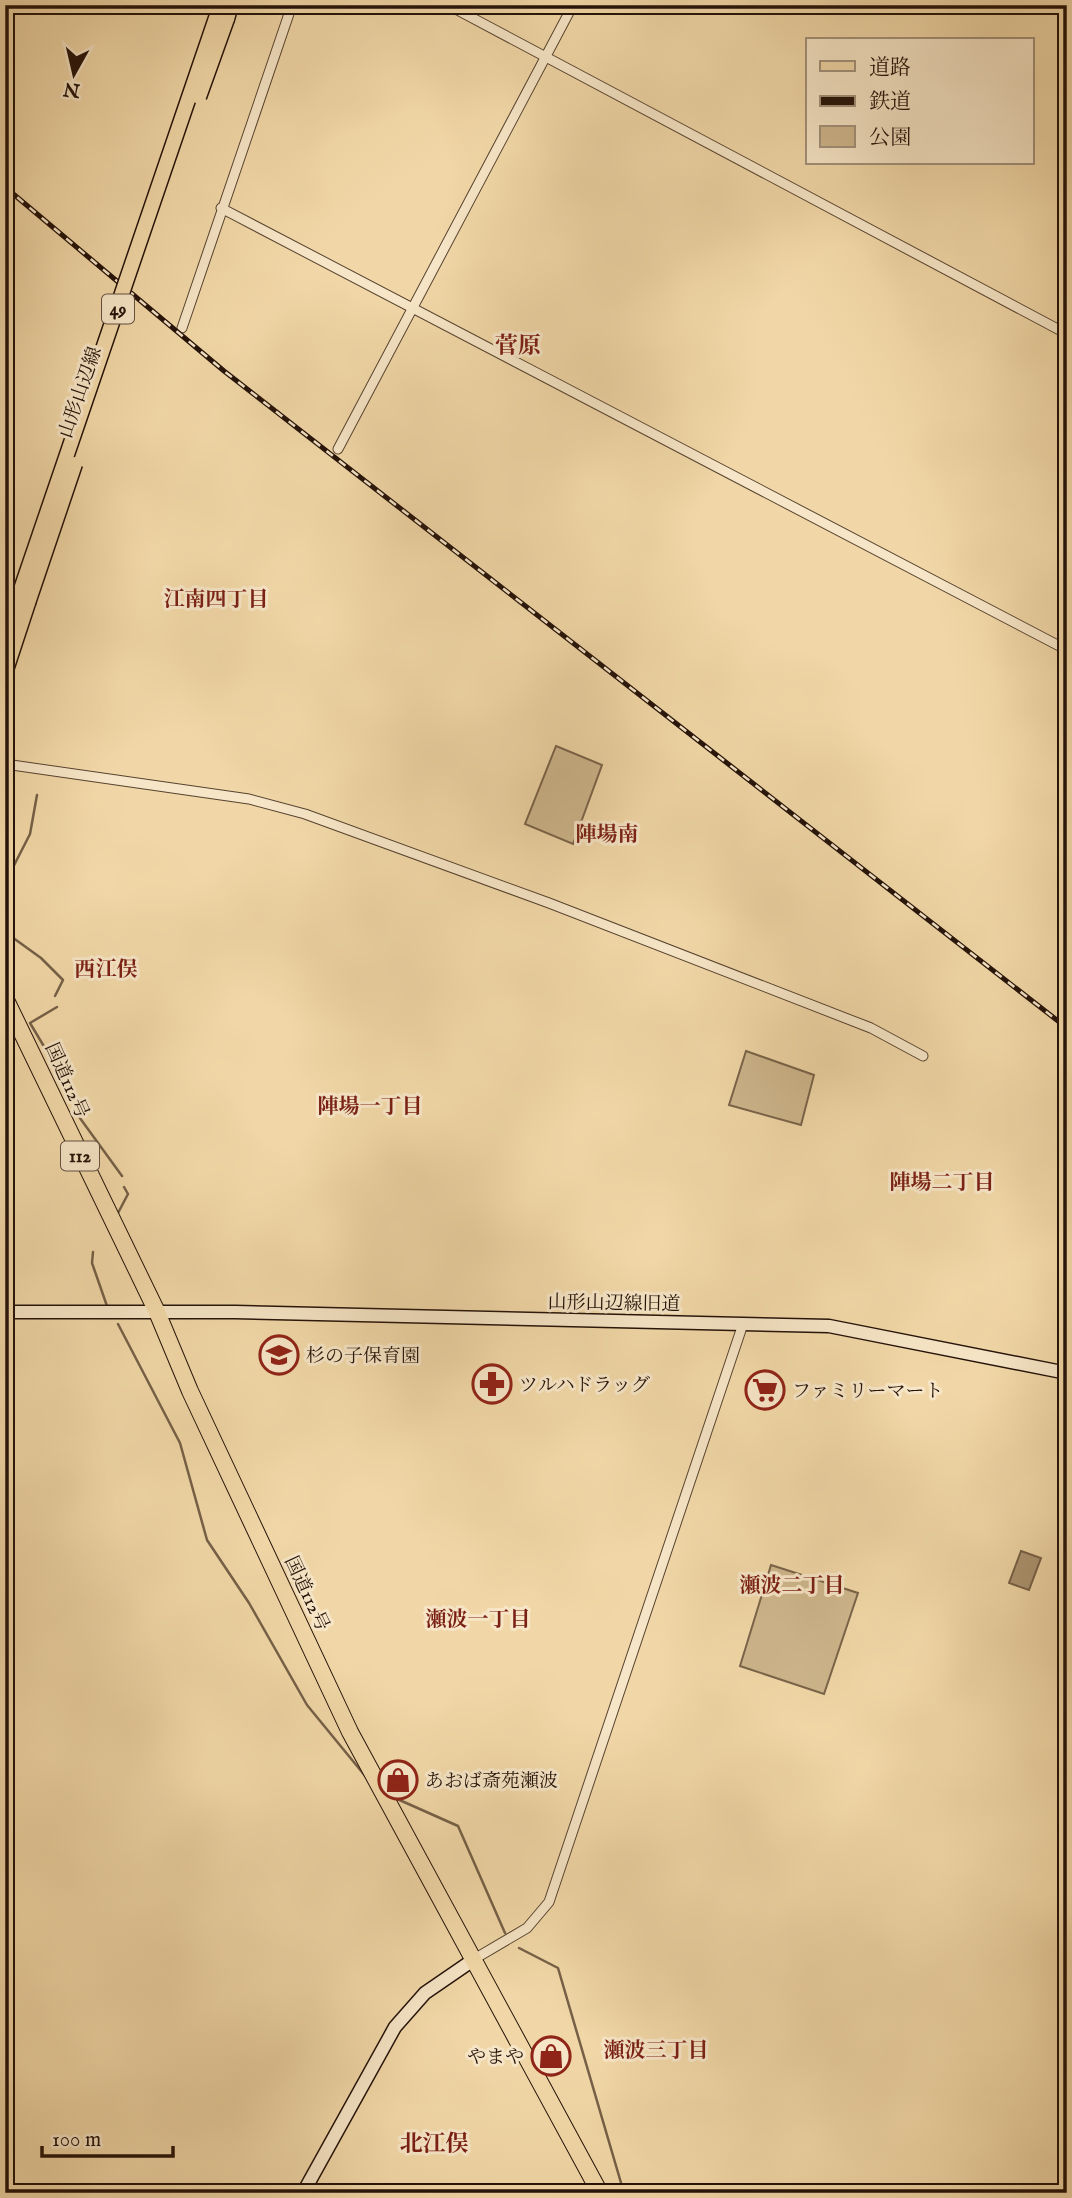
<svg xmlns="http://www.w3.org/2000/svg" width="1072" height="2198" viewBox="0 0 1072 2198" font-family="'IM FELL English','Noto Serif JP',serif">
<rect width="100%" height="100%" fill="#f1d7a7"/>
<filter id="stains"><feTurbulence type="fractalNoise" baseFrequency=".00286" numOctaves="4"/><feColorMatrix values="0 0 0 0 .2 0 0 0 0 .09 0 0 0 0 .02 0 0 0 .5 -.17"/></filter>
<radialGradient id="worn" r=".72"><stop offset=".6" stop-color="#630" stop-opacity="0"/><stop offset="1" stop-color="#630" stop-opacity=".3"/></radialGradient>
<path fill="#ceb68c" stroke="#79644a" stroke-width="2" d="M556 746 602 765 573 844 525 824Z
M746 1051 814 1075 801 1125 729 1105Z
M771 1565 858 1593 824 1694 740 1666Z"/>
<path fill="#ab9471" stroke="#756047" stroke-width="2" d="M1021 1551 1041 1558 1029 1590 1009 1583Z"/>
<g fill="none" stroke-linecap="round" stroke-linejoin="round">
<path stroke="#756047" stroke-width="2.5" d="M5 883 30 834 37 795
M5 932 41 958 63 980 55 996
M57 1007 30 1023 64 1080 77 1114 122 1176
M118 1213 128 1194 124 1187
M93 1252 92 1263 107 1306
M118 1324 180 1443 207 1540 249 1603 307 1705 366 1777
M395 1798 458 1826 505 1933
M519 1948 558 1968 624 2193"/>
<g stroke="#574330" stroke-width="11">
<path id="street" d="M448 5 1067 334
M221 208 1067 650
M182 328 292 5
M338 449 573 5
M5 764 249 799 305 814 549 903 871 1028 923 1056
M476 1958 527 1928 549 1902 743 1324"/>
</g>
<g stroke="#241209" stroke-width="15">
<path id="secondary" d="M5 1312H235L829 1326 1067 1373
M5 2187 18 2193
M303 2193 395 2027 425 1993 476 1958"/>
</g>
<g stroke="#241209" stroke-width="17">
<path id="primary" d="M227 19 231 5
M5 635 17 601
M5 673 28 603"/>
</g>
<g stroke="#241209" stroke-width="18">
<path id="highway" d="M5 998 157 1312 190 1391 350 1732 600 2193"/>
</g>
<use href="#street" stroke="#f6e5c6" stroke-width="9"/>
<use href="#secondary" stroke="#f6e5c6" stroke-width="12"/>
<use href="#primary" stroke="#f1d7a7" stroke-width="14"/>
<use href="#highway" stroke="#f1d7a7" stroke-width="16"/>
<g stroke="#241209" stroke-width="5">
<path id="rail" d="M5 187 224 371 1067 1028"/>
</g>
<use href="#rail" stroke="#f6e5c6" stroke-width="2.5" stroke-dasharray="8" stroke-linecap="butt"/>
<g stroke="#241209" stroke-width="17" stroke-linecap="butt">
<path id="primary-bridge" d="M199 97 227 19
M17 601 217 15
M28 603 75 464"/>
</g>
<use href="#primary-bridge" stroke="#f1d7a7" stroke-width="14"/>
</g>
<defs>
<g id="school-ring" transform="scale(2.0125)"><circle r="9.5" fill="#f6e5c6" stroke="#8f2418" stroke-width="1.5"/><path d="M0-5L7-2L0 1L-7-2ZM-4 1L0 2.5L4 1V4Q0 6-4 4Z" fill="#8f2418"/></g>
<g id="pharmacy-ring" transform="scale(2.0125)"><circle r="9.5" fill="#f6e5c6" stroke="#8f2418" stroke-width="1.5"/><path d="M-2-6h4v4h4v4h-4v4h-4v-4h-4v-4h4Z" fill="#8f2418"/></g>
<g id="supermarket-ring" transform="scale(2.0125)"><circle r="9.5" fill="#f6e5c6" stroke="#8f2418" stroke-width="1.5"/><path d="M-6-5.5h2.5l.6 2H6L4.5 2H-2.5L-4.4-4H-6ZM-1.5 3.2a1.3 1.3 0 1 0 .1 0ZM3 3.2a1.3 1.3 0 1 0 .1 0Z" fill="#8f2418"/></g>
<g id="shop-ring" transform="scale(2.0125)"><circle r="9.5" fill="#f6e5c6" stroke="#8f2418" stroke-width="1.5"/><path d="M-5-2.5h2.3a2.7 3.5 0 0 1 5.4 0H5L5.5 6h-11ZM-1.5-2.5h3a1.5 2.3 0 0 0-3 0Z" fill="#8f2418"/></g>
</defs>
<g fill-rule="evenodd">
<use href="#school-ring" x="279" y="1355"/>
<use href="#pharmacy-ring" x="492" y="1384"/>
<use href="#supermarket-ring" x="765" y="1390"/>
<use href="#shop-ring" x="398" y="1780"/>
<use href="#shop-ring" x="551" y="2056"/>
</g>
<g text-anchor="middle" stroke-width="6" stroke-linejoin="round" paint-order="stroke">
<g fill="#f6e5c6" stroke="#635142" stroke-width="2">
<rect x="102" y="294.5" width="32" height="29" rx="5"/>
<rect x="61" y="1141.5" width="38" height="29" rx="5"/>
</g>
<g font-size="18" font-weight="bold" fill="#241209">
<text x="118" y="315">49</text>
<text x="80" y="1162">112</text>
</g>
<g font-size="19" fill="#241209" stroke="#f6e5c6">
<text transform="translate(79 392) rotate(-71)" y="7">山形山辺線</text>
<text transform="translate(68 1080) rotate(66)" y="7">国道112号</text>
<text transform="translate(614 1302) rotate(1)" y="7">山形山辺線旧道</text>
<text transform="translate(308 1593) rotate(65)" y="7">国道112号</text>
</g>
<g font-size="19" fill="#241209" stroke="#f6e5c6" text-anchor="start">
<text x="306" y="1362">杉の子保育園</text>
<text x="519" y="1391">ツルハドラッグ</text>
<text x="792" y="1397">ファミリーマート</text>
<text x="425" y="1787">あおば斎苑瀬波</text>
<text x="524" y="2063" text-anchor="end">やまや</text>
</g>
<g font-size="21" font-weight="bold" fill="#7a1f14" stroke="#f6e5c6">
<text x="216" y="606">江南四丁目</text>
<text x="607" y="841">陣場南</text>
<text x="106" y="976">西江俣</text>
<text x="370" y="1113">陣場一丁目</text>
<text x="942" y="1189">陣場二丁目</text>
<text x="792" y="1592">瀬波二丁目</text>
<text x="478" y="1626">瀬波一丁目</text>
<text x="656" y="2057">瀬波三丁目</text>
</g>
<g font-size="23" font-weight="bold" fill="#7a1f14" stroke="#f6e5c6">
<text x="518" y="353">菅原</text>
<text x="434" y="2151">北江俣</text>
</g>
</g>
<rect width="1072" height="2198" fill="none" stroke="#f1d7a7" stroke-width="28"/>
<rect x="7" y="7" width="1058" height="2184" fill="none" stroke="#241209" stroke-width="3.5"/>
<rect x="14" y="14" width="1044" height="2170" fill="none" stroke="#241209" stroke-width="2"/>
<rect x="806" y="38" width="228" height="126" fill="#f6e5c6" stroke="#a2917a" stroke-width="2"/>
<rect x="820" y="61" width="35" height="10" fill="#f1d7a7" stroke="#a2917a" stroke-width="2"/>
<text x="869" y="74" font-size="21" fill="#241209">道路</text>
<rect x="820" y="96" width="35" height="10" fill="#241209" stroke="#a2917a" stroke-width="2"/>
<text x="869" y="108" font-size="21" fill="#241209">鉄道</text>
<rect x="820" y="126" width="35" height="21" fill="#ceb68c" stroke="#a2917a" stroke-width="2"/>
<text x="869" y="144" font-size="21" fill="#241209">公園</text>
<g transform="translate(74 74) rotate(188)" stroke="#f6e5c6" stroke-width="5" paint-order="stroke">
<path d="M0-5L12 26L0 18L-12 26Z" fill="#241209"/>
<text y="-10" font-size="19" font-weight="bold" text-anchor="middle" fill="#241209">N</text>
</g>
<path d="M42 2146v10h131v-10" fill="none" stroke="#241209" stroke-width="3.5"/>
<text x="52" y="2146" font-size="21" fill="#241209" stroke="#f6e5c6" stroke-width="5" paint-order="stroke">100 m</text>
<rect width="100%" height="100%" filter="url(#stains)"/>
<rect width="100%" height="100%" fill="url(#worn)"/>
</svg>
